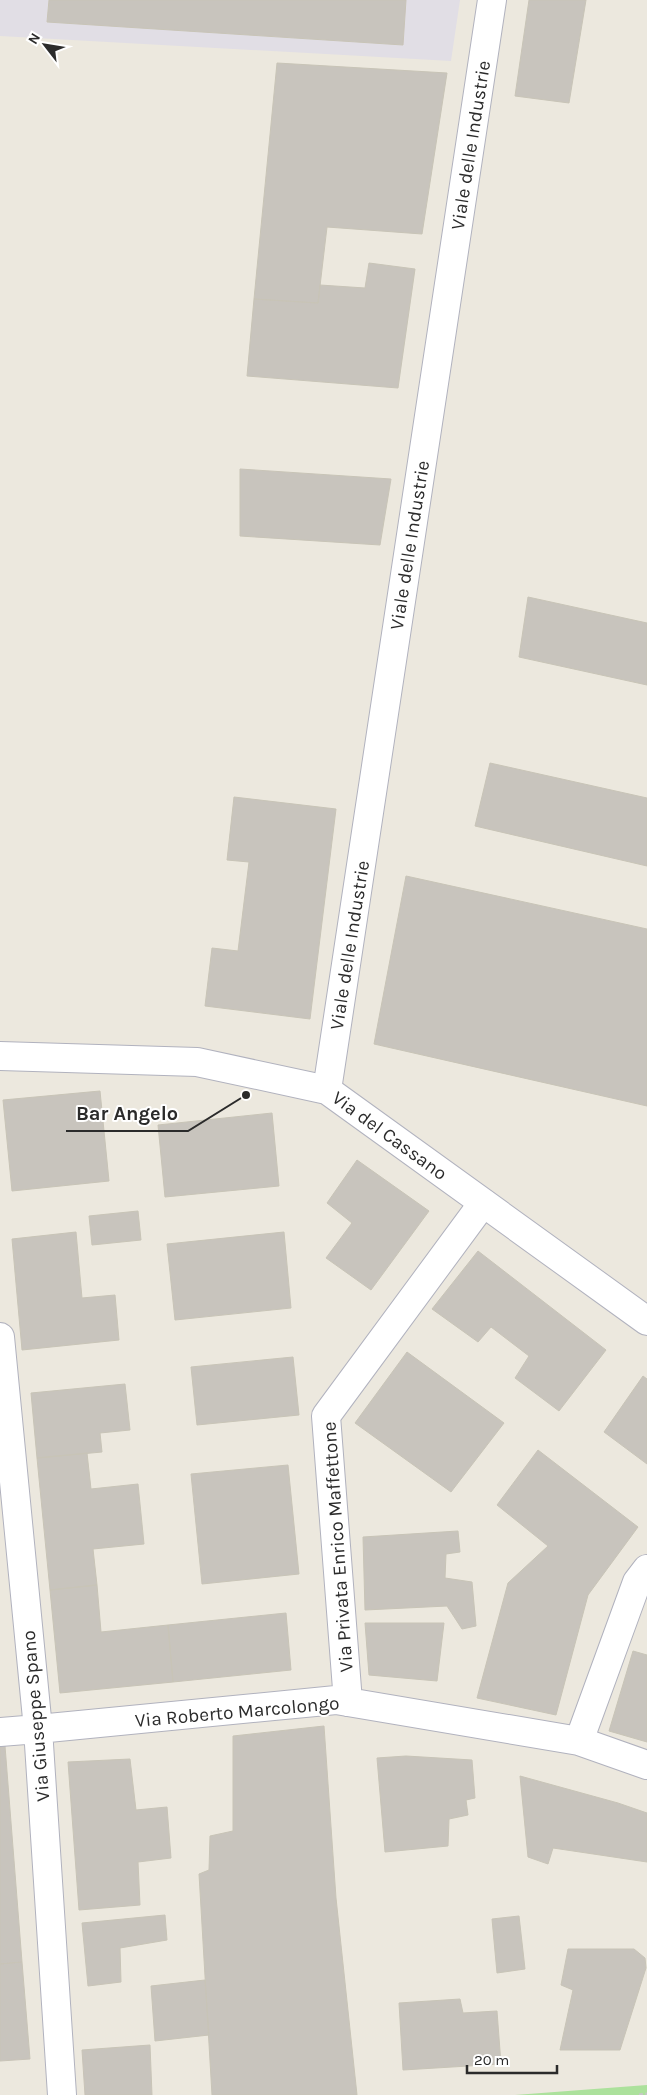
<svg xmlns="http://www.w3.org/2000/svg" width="647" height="2095" viewBox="0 0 647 2095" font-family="Karla,sans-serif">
<rect width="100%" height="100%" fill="#ece8de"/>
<path fill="#e1dee5" d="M0 0H460L451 61 0 36Z"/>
<path fill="#ace19c" d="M647 2085V2095H515Z"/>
<path fill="#c8c4bd" stroke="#c8c4b7" d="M49 0H406L403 45 47 22Z
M529 0H586L569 103 515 96Z
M277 63 447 73 422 234 327 227 318 303 254 299Z
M369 263 415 269 398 388 247 376 254 299 318 303 320 285 365 288Z
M240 469 391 479 380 545 240 536Z
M528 597 647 623V685L519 657Z
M490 763 647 798V866L475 826Z
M234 797 336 809 310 1019 205 1006 212 948 238 951 249 862 227 860Z
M406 876 647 929V1106L374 1044Z
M100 1091 109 1181 12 1191 3 1100Z
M272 1113 279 1186 165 1197 158 1125Z
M357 1160 429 1211 371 1290 326 1258 352 1223 327 1203Z
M138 1211 141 1240 92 1245 89 1216Z
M76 1232 82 1298 115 1295 119 1340 22 1350 12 1239Z
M284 1232 291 1308 175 1320 167 1244Z
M478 1251 606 1350 559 1411 515 1378 529 1356 491 1327 478 1342 432 1309Z
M407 1352 504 1423 451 1492 355 1423Z
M293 1357 299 1415 197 1425 191 1367Z
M643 1376 647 1379V1464L604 1432Z
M125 1384 130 1430 100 1433 102 1452 37 1458 31 1393Z
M538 1450 638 1527 588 1595 556 1715 477 1698 508 1583 548 1546 497 1505Z
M87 1453 91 1489 138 1484 144 1544 93 1549 97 1585 50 1590 37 1458Z
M288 1465 299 1574 202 1584 191 1474Z
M458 1531 460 1552 446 1554 445 1578 472 1582 476 1626 462 1629 447 1606 365 1610 363 1537Z
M97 1585 101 1632 168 1625 173 1682 60 1693 50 1590Z
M286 1613 291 1670 173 1682 168 1625Z
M365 1623H444L437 1681 369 1675Z
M633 1651 647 1655V1742L609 1731Z
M324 1726 336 1898 357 2095H212L199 1874 209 1870 210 1836 233 1831V1736Z
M5 1746 22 1962 0 1964V1747Z
M406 1756 472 1760 475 1798 466 1800 468 1815 449 1819 448 1846 385 1852 377 1758Z
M130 1759 136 1810 167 1807 171 1858 138 1862 140 1905 79 1910 68 1762Z
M520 1776 618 1803 647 1813V1862L553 1848 548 1864 528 1857Z
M165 1915 167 1940 120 1948 121 1982 88 1986 82 1923Z
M519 1916 525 1969 497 1973 492 1919Z
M568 1949H634L645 1958 646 1968 620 2050H560L573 1990 561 1985Z
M22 1962 30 2059 0 2061V1964Z
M205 1980 209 2035 155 2041 151 1986Z
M460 1999 463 2013 497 2011 501 2064 403 2070 399 2003Z
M150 2045 152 2095H85L82 2050Z"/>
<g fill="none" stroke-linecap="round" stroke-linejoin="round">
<g stroke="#b1b2be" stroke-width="30">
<path id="street" d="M327 1090 492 0
M0 1337 38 1729 62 2095
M348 1702 326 1416 483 1203
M0 1732 38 1729 336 1700 579 1741 647 1765
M579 1741 637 1582 647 1569"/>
</g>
<g stroke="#b1b2be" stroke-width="30">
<path id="secondary" d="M0 1056 197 1062 327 1090 647 1321"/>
</g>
<path stroke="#c8c8c8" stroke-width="3" stroke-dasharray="4 2.5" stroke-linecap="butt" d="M639 2095 647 2094"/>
<use href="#street" stroke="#fff" stroke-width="28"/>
<use href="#secondary" stroke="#fff" stroke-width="28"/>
</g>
<g text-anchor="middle" stroke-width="4" stroke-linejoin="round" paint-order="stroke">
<g font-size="19" fill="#2b2b2b" stroke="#fff">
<text transform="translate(470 145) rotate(-81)" y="7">Viale delle Industrie</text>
<text transform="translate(409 545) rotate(-81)" y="7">Viale delle Industrie</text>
<text transform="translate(349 945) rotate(-81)" y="7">Viale delle Industrie</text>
<text transform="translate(390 1135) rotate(36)" y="7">Via del Cassano</text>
<text transform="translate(337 1547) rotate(-94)" y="7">Via Privata Enrico Maffettone</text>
<text transform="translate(237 1711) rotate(-5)" y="7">Via Roberto Marcolongo</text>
<text transform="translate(35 1716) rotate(-95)" y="7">Via Giuseppe Spano</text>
</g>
</g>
<path fill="none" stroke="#2b2b2b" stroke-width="2" d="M246 1095L188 1131H66"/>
<circle fill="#2b2b2b" stroke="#fff" stroke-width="2" cx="246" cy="1095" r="5"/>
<g font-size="20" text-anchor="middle" font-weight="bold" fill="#2b2b2b" stroke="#fff" stroke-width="4" stroke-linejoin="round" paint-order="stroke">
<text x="127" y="1120">Bar Angelo</text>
</g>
<g transform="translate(45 45) rotate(301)" stroke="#ffffff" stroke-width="4" paint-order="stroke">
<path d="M0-4L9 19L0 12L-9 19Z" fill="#2b2b2b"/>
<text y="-8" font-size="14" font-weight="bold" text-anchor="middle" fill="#2b2b2b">N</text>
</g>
<path d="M467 2065v8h90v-8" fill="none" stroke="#2b2b2b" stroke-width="2.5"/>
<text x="474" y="2065" font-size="15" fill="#2b2b2b" stroke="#ffffff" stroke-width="4" paint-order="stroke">20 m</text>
</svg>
